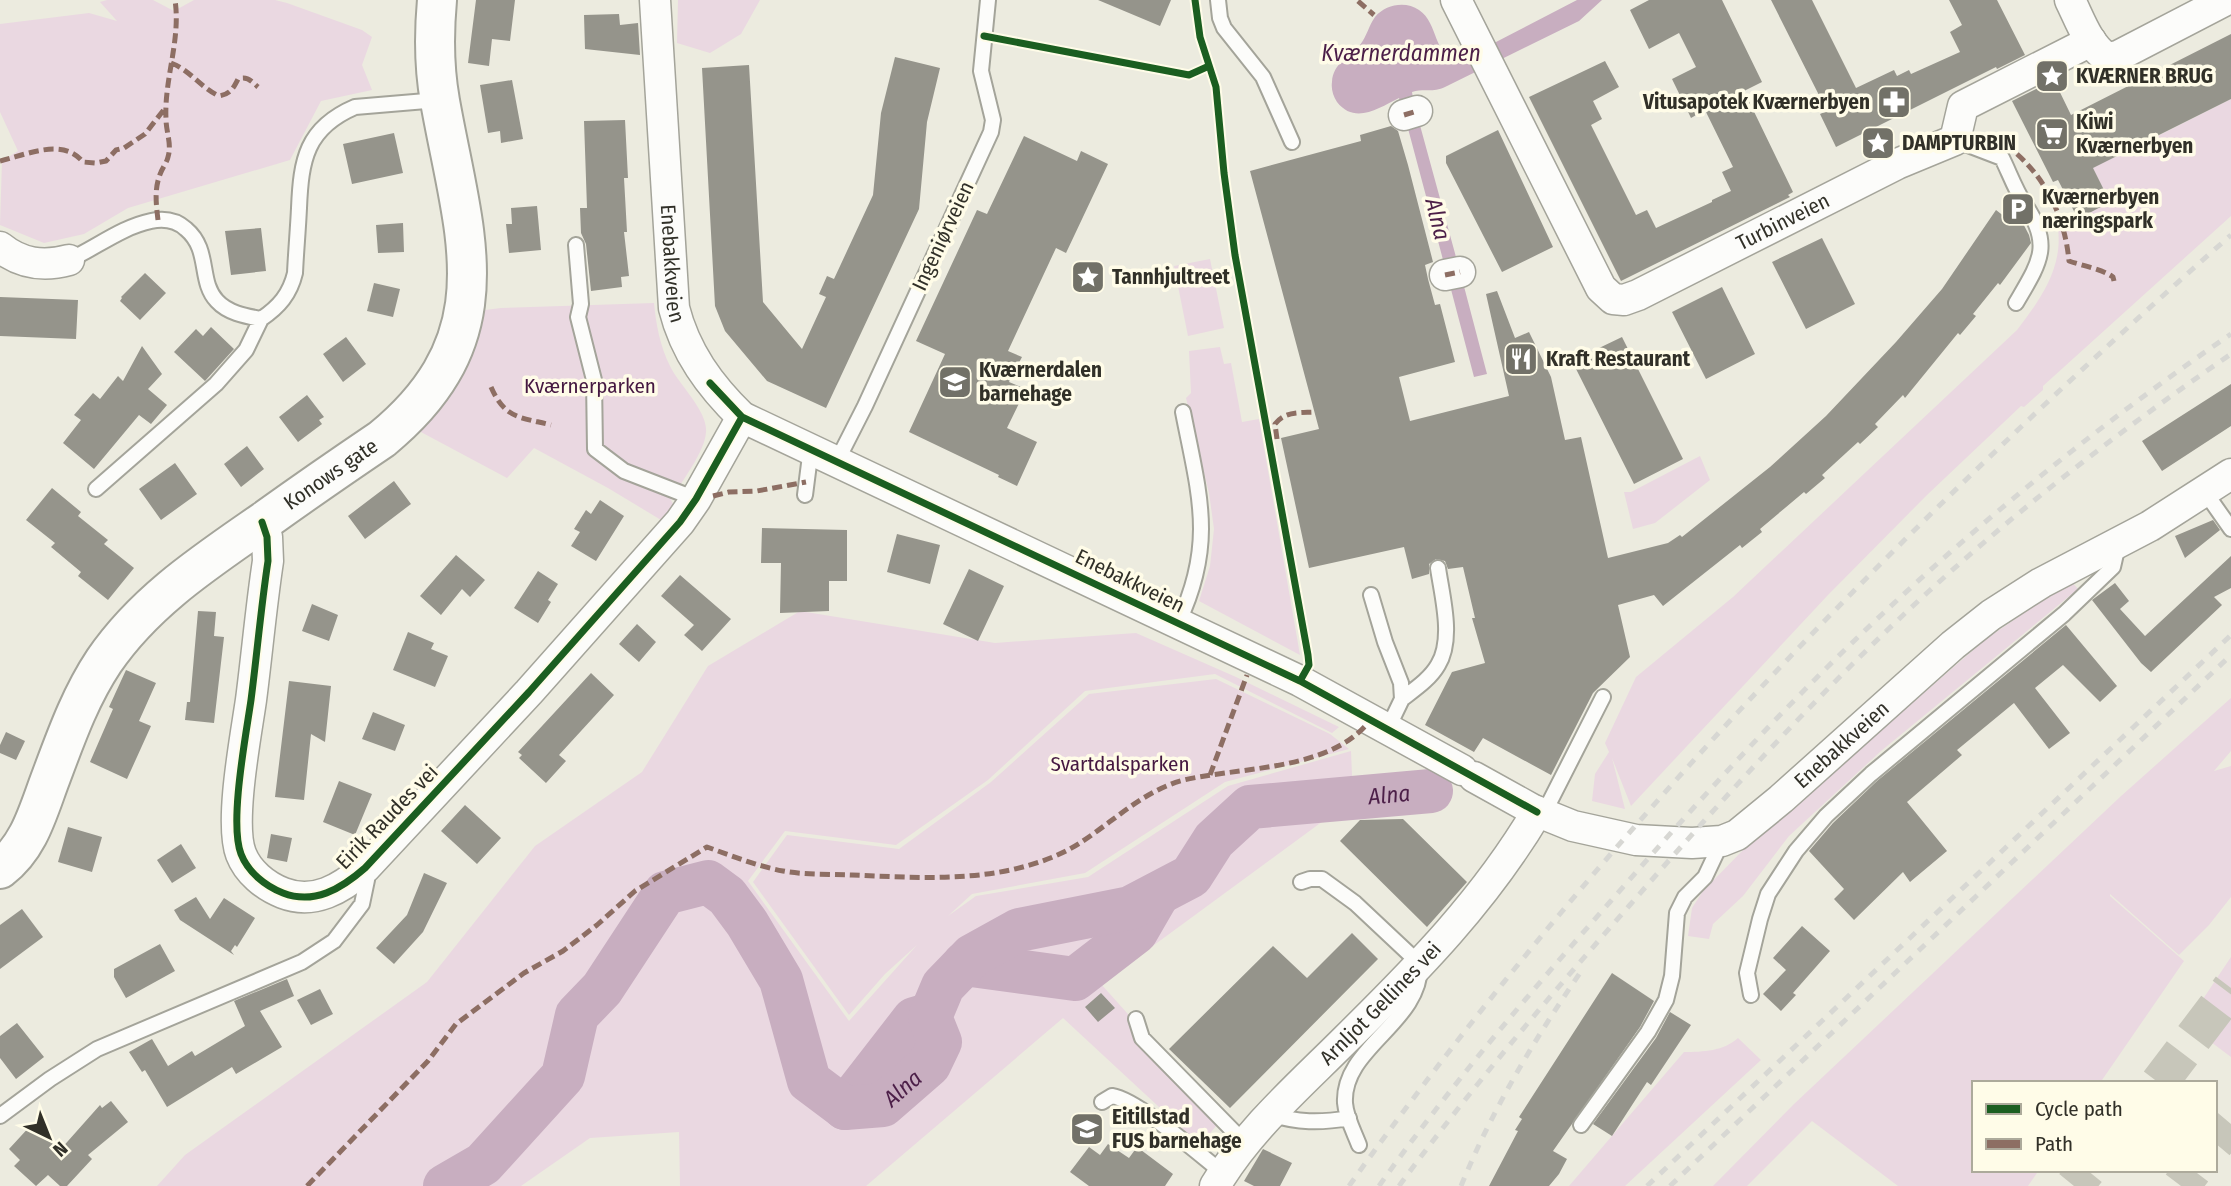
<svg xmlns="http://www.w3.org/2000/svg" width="2231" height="1186" viewBox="0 0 2231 1186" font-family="'Fira Sans Condensed',sans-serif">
<rect width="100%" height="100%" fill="#ecebdf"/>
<path fill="#ead8e1" d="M107 0H153L174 11 194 0H275L287 3 362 30 372 37 362 65 372 90 321 101 290 160 128 208 84 234 44 243 0 225 2 161 18 151 0 112V24L89 13 117 21 100 2Z
M678 0H760L741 34 710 53 677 43Z
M2231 99V216L2043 386V390L2024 407 2021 406 1927 495 1828 595 1631 806 1612 758 1625 809 1592 801 1595 774 1609 752 1605 743 1636 677 1733 597 2017 330C2040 300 2063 268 2058 229L2110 202 2091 165 2116 157Z
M1210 259 1224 328 1188 336 1174 266Z
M654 303C656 324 660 346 670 366 679 385 708 411 706 432 705 452 681 482 671 500L674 506 666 523 608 488 534 448 507 478 419 431C453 396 471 357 485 310L501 308Z
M1220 347 1224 364 1231 363 1242 422 1259 419 1300 655 1199 601 1210 566 1214 529 1209 493 1186 398 1191 393 1189 351Z
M1700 456 1710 480 1655 523 1633 529 1624 492H1631Z
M2071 581 2078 589 1881 751 1789 836 1743 896 1713 924 1709 939 1688 936 1692 908 1703 891 1745 848 1986 639Z
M800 611 995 643 1136 633 1236 677 1339 727 1332 733 1215 674 1085 691 988 780 896 845 785 831 748 881 849 1021 917 945 885 974 849 1015 753 882 787 835 899 849 991 782 1089 694 1216 679 1330 734 1349 749 1225 782 1085 873 972 894 948 916 976 896 1088 877 1228 786 1351 751 1353 799 1101 984 1222 1119 1200 1145 1063 1018 866 1186H680L679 1132 590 1138 521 1186H157L185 1155 427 982 535 846 642 772 708 666Z
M2231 698V751L2214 771 2231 766V897L2209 925 2179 955 2110 894V896L2184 961 2100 1083H1974V1170H2039L2028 1186H1898L1812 1121 1747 1186H1713L1793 1105 2120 797Z
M2231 957V1057L2211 1042 2187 1032 2185 1026Z
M1738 1038 1761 1060 1625 1186H1569L1684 1052C1703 1052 1724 1051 1738 1038Z"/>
<path fill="#c8aec0" d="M1577 0H1602L1579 21 1445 87C1433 93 1424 88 1412 92L1414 104 1402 108 1399 98C1379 108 1355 125 1337 102 1333 96 1331 89 1332 82 1333 63 1349 58 1360 45 1367 36 1369 25 1375 17 1386 4 1406 1 1419 10 1441 24 1431 65 1467 57Z
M1418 118 1459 268 1446 271 1406 121Z
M1461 275 1487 374 1474 377 1448 278Z"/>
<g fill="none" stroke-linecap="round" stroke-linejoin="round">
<g stroke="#c8aec0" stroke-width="44">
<path d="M964 964 1075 979 1136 932 1158 894"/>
<path d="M845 1108 914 1019 931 1014"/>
<path id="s1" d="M445 1186 483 1164 563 1076 577 1015 602 989 665 893 708 882 727 896 747 923 781 980 809 1081 845 1108 883 1105 929 1065 940 1042 930 1017 943 986 972 956 1019 930 1130 908 1191 876 1214 840 1250 807 1431 791"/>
</g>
</g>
<path fill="#95948b" d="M476 0H515L510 41 492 39 489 66 468 63Z
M1098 0H1171L1160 26Z
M1649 0H1722L1762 82 1744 91 1793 192 1788 195 1790 197 1621 281 1529 97 1605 61 1619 87 1593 101 1602 119 1591 125 1636 215 1647 210 1656 228 1712 202V200L1731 191 1722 172 1733 167 1705 110 1691 118 1672 79 1696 67 1679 33 1649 49 1630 10Z
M1771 0H1812L1856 88 1894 70 1897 76 1909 70 1911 74 1960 52 1950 32 1962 25 1949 0H1997L2025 55 1997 69 1996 67 1836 147 1820 114 1827 111Z
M619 14 620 25 638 23 640 55 585 49 584 15Z
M2231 34V99L2093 168 2110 202 2078 219 2058 180 2053 182 2012 101 2054 80 2071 115Z
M895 57 940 68 927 122 919 209 826 408 767 381 725 331 715 306 702 68 749 65 763 302 802 349 826 297 819 294 827 276 834 279 873 195 881 113Z
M512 80 523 139 501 143 500 131 488 133 480 85Z
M625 120 628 178H624L627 232H624L629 276 621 277 622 287 591 291 586 244 581 233 580 208H587L584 121Z
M1391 126 1398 131 1408 165 1433 262 1425 265 1428 279 1435 305 1440 304 1455 362 1399 377 1410 421 1509 396 1486 294 1497 291 1515 338 1529 332 1551 377 1565 440 1581 437 1608 558 1668 543 1680 535 1682 537 1770 467 1826 416 1896 342 1942 289 1996 210 2005 217 2014 206 2029 235 2031 243 2000 285 1998 283 1973 314 1976 316 1960 335 1958 333 1905 398 1903 395 1875 424 1878 427 1860 444 1858 442 1822 475 1825 478 1806 494 1804 492 1760 529 1762 532 1742 548 1740 545 1663 606 1654 595 1618 605 1630 657 1593 693 1551 775 1483 738 1474 752 1425 725 1452 672 1485 663 1472 618H1475L1463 567 1448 569 1445 561 1436 559 1429 564V574L1412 579 1404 547 1309 568 1281 438 1319 429 1250 171 1361 141 1360 135Z
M1498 130 1553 247 1502 272 1446 163V156Z
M394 133 403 173 352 184 343 144Z
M1024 136 1077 161 1081 151 1108 164 1066 253 1056 248 1008 351 1022 357 1009 382 1026 389 1007 428 1037 442 1017 486 998 477 999 475 909 432 945 354 916 341 977 210 987 214Z
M537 206 541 250 509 253 506 224H512L511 208Z
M403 223 404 252 378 253 376 225Z
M261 228 266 271 231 275 225 231Z
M1822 238 1855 304 1806 329 1772 262Z
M145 273 166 293 140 320 120 301 122 298 121 297Z
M374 283 400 289 393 317 367 311Z
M1722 287 1755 354 1706 379 1672 312Z
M0 297 78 300 76 339 0 336Z
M211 327 234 349 205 381 174 352 196 329 203 336Z
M346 337 366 364 343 382 323 354Z
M1622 337 1683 459 1634 484 1572 361Z
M142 346 162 374 148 389 167 405 151 424 139 415 94 469 63 443 81 420 74 415 93 393 100 399 118 376 123 381Z
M2231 384V426L2162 471 2142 441Z
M307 395 324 417 319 420 322 424 298 442 279 417Z
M247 446 264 469 241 487 224 464Z
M175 463 197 494 161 520 139 489Z
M394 481 411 504 365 539 348 516Z
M52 488 81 512 78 516 108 540 104 544 134 568 108 600 78 576 81 572 51 547 55 543 26 520Z
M600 500 624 516 596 561 571 546 580 532 574 529 586 510 591 514Z
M2213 520 2220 530 2185 558 2175 536Z
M762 528 847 530V581H829V611L780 613 781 563H761Z
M897 534 940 545 930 584 887 572Z
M456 555 485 580 470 597 462 589 441 615 420 596Z
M2231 556V588L2214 597 2222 605 2151 672 2141 663 2092 600 2115 583 2129 601 2120 609 2145 636Z
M969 569 1004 586 978 641 943 624Z
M538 571 558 584 548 600 551 602 538 623 514 608Z
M680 575 731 619 702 651 684 635 694 625 661 596Z
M312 604 338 615 329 641 302 631Z
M198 611 216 612 214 636 224 637 214 723 185 720 187 702H190Z
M637 624 656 642 639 662 619 644Z
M2066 625 2117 686 2100 702 2063 665 2035 688 2070 733 2049 749 2014 703 1957 750 1962 755 1907 802 1947 851 1910 882 1903 872 1854 920 1834 899 1844 889 1809 851 1833 823 1877 781Z
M408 632 434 643 431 649 448 656 435 687 393 670Z
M126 670 156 683 139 721 151 726 127 779 90 762 113 709 109 707Z
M591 673 614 695 559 755 566 761 546 783 519 758 522 755 518 752Z
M289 681 331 686 325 742 311 734 304 800 275 797Z
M373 712 405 725 395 751 362 739Z
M6 732 25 741 16 760 0 753V745Z
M339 781 372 794 355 835 323 822Z
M465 805 501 838 477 864 441 831Z
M1403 819 1467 882 1427 927 1340 841 1360 820Z
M68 827 102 837 92 872 58 862Z
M271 834 292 838 287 862 267 858Z
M181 844 196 868 172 883 157 860Z
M424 873 447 883 423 932 394 964 376 948 407 915Z
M196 897 210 919 224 898 255 918 237 947 235 945 231 951 234 955 180 920 174 910Z
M22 909 43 937 0 969V925Z
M1802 926 1830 951 1793 993 1796 995 1781 1011 1763 994 1786 970 1773 958Z
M1352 933 1378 959 1230 1108 1169 1049 1273 946 1307 978Z
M160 944 175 971 126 998 114 977V969Z
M1612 973 1654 1001 1640 1027 1553 1151 1567 1159 1559 1174 1549 1186H1489L1518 1131 1515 1130 1522 1119 1519 1117Z
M287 979 294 996 260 1011 282 1047 236 1074 232 1067 167 1107 145 1070 142 1072 129 1052 152 1039 168 1066 192 1051 195 1056 245 1026 234 1001Z
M320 989 333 1014 311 1025 297 1000Z
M1101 993 1115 1008 1098 1022 1085 1007Z
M1670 1012 1691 1025 1651 1085 1647 1082 1612 1136 1593 1124 1656 1038Z
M17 1023 44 1057 16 1079 0 1058V1036Z
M111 1101 128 1122 88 1155 92 1159 67 1186H60L48 1175 36 1186 14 1166 20 1160 9 1149 32 1124 60 1150 100 1105 102 1108Z
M1108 1144 1129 1158 1137 1147 1173 1174 1165 1186H1089L1070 1172 1089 1147 1100 1155Z
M1263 1149 1292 1163 1280 1186H1254L1244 1181Z"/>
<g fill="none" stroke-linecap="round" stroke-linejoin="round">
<path stroke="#c7c6ba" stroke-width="38" stroke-dasharray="38 19" stroke-linecap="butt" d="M2159 1083 2231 988
M2215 1143 2231 1124
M2074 1186 2087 1170
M2181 1186 2193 1170"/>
<g stroke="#a4a49a" stroke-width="18">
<path id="lane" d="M1218 0 1220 18 1224 28 1263 77 1292 142
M1955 140 2002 158C2009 172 2015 189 2024 203 2053 245 2040 262 2016 303
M576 245 581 304 578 317 594 380 595 449 624 471 696 499
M69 260C97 247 122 227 151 221 165 218 176 220 186 229 211 250 198 281 217 301 228 313 245 316 261 319 279 307 290 294 295 273 296 251 298 230 299 208 301 160 306 128 355 107L438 100
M837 461 865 406 991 132 993 120 981 71 988 0
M96 489 216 384 246 350 261 319
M2205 492 2231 529
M805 495 811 448
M1371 595 1385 642 1401 683 1402 699 1388 728
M1178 623C1216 543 1199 494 1183 412
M1402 699C1415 689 1430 679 1438 665 1454 639 1442 596 1438 568
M1543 815 1603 697
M1301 882 1310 879H1322L1355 903 1420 964C1422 1023 1342 1047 1345 1103 1346 1117 1354 1132 1359 1145
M1751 995 1747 973 1760 919 1768 894 1796 851 1826 816 1871 774 2064 614 2113 567 2118 545
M1136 1019 1142 1038 1244 1142
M1102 1102 1112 1096C1138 1100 1200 1155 1223 1173
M1270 1114C1297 1123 1321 1123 1349 1118
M0 1116 50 1079 97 1049 302 962 334 941 362 904 367 880 365 870
M1581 1125 1648 1032 1666 1000 1672 976 1677 913 1685 897 1705 877 1722 841"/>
</g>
<g stroke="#a4a49a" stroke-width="33">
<g id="street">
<path id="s2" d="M655 0 674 308C685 352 710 386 742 417L1300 681 1462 770"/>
<path id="s3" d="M1456 0 1601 288 1613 299 1624 300 1638 295 1897 164 1955 140 1963 106 2091 41"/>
<path d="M2070 0C2080 20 2088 45 2107 58L2118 56 2226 0"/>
<path d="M1404 115 1417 111"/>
<path d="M0 247C21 264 43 267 69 260"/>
<path d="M1445 275 1460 272"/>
<path d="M262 522 267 537 268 561C261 607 257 654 251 700 246 735 229 823 241 854 248 872 265 886 283 893 314 905 341 889 365 868L529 692 680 522 696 499 742 417"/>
<path id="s4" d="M1536 811 1573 826 1636 840 1692 843 1722 841 1737 835 1781 799 1953 645 1991 615 2041 583 2150 526 2231 474"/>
<path id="s5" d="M1215 1186C1249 1129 1299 1086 1346 1039 1418 968 1485 900 1537 812L1474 777"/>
</g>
</g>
<g stroke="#a4a49a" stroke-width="42">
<g id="secondary">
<path id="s6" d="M0 869C30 846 38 811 51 777 66 737 80 697 104 661 145 601 205 562 264 521 303 493 342 466 382 439 507 336 464 236 440 101 434 68 434 33 437 0"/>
</g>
</g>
<use href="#lane" stroke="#fcfcfa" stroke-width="14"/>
<use href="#street" stroke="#fcfcfa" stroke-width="30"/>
<use href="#secondary" stroke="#fcfcfa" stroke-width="38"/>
<path stroke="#d7d7d3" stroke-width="5" stroke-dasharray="9 9" stroke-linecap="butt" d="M1349 1186C1601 833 1906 522 2231 235
M1379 1186C1452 1083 1534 988 1617 894 1693 807 1771 721 1854 641 1971 528 2097 426 2231 334
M1399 1186C1471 1088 1549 997 1629 906 1724 797 1821 690 1928 592 2023 505 2125 427 2231 354
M1461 1186C1492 1110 1534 1040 1580 973
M1647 1186 2231 635
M1670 1186 2231 655"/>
<path stroke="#8d6e63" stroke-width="5" stroke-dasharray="10 5" stroke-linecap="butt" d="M1358 1 1374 15
M171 63C190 70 200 87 219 96 230 94 233 89 238 79 248 76 251 81 258 87
M1404 115 1417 111
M2017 154C2048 182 2065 219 2069 261 2083 266 2102 269 2113 277L2114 281
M0 161C26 155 63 137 83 162L96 163 106 161 116 150 124 148 145 134 166 107
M158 220C156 203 154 188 161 172 163 167 167 162 168 157 172 144 166 132 166 119 164 79 181 40 175 0
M1445 275 1460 272
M491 387C505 419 520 417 551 425
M1277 439 1275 424C1285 411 1299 413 1315 412
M713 496 729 492 757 491 806 482
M1210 775 1247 675
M307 1186 428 1061 456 1024 524 973 563 951 597 925 635 891 707 847C732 856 757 866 783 871 805 875 830 874 852 875 924 878 999 884 1066 851 1102 832 1131 800 1169 785 1180 780 1193 778 1205 776 1258 767 1337 766 1371 719"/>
<g stroke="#fffce8" stroke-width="11">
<path id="cycleway" d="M1195 0 1200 37 1216 87 1224 173 1235 255 1308 655 1309 665 1300 681
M984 36 1189 75 1209 66
M710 383 742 417 1300 681 1537 812
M262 522 267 537 268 561C261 607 257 654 251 700 246 735 229 823 241 854 248 872 265 886 283 893 314 905 341 889 365 868L529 692 680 522 696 499 742 417"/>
</g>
<use href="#cycleway" stroke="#1b5e20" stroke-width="7"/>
</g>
<defs>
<g id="sight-square" transform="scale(1.75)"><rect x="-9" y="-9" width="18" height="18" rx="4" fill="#727168" stroke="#fffce8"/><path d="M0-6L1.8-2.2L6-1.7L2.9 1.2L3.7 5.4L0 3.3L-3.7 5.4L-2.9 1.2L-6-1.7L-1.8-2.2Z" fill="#fff"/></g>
<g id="pharmacy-square" transform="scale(1.75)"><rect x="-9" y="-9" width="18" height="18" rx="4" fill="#727168" stroke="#fffce8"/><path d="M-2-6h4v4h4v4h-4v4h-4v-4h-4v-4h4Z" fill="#fff"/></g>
<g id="supermarket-square" transform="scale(1.75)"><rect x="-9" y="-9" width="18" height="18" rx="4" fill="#727168" stroke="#fffce8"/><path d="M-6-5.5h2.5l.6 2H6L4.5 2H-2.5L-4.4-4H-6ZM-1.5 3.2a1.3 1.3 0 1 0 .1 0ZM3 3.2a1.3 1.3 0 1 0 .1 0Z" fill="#fff"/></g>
<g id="parking-square" transform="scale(1.75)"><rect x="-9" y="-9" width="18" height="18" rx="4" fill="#727168" stroke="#fffce8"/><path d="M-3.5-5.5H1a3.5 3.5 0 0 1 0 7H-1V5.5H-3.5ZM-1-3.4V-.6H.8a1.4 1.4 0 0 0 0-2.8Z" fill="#fff"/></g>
<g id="restaurant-square" transform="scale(1.75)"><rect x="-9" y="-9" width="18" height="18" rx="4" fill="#727168" stroke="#fffce8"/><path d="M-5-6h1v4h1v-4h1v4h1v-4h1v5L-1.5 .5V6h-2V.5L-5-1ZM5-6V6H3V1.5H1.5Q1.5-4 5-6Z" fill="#fff"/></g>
<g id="school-square" transform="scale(1.75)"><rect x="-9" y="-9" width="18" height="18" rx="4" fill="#727168" stroke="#fffce8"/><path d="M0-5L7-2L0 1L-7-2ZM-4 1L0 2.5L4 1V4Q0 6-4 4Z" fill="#fff"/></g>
</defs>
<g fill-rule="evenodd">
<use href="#sight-square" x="2052" y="76"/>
<use href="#pharmacy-square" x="1894" y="102"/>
<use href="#supermarket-square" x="2052" y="134"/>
<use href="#sight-square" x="1878" y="143"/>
<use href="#parking-square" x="2018" y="209"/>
<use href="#sight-square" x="1088" y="277"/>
<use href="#restaurant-square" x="1521" y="359"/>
<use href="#school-square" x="955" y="382"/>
<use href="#school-square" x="1087" y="1129"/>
</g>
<g text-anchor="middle" stroke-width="7" stroke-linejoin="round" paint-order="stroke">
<g font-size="21" font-weight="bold" fill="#313028" stroke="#fffce8" text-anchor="start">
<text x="2076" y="83">KVÆRNER BRUG</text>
<text x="1870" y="109" text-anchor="end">Vitusapotek Kværnerbyen</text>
<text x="2076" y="129">Kiwi<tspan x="2076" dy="24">Kværnerbyen</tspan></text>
<text x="1902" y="150">DAMPTURBIN</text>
<text x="2042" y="204">Kværnerbyen<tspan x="2042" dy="24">næringspark</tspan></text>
<text x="1112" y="284">Tannhjultreet</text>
<text x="1546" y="366">Kraft Restaurant</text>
<text x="979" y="377">Kværnerdalen<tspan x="979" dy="24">barnehage</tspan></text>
<text x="1112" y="1124">Eitillstad<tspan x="1112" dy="24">FUS barnehage</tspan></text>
</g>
<g font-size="21" fill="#313028" stroke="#fffce8">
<text dy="7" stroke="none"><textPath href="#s3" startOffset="527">Turbinveien</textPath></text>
<text transform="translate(943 236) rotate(-65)" y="7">Ingeniørveien</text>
<text dy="7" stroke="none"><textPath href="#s2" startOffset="264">Enebakkveien</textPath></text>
<text dy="7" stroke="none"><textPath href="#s6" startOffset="530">Konows gate</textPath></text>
<text transform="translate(1130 581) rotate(26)" y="7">Enebakkveien</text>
<text dy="7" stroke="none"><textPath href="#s4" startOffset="345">Enebakkveien</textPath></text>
<text transform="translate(387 817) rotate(-46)" y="7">Eirik Raudes vei</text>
<text dy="7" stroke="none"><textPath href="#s5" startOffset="247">Arnljot Gellines vei</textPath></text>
</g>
<g font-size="21" fill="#451841" stroke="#fffce8">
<text x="590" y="393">Kværnerparken</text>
<text x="1120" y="771">Svartdalsparken</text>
</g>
<g font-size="23" font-style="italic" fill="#4c1f48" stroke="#fffce8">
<text x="1401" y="61">Kværnerdammen</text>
<text transform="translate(1438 219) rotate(76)" y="8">Alna</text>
<text dy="8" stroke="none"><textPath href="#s1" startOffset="1388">Alna</textPath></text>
<text dy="8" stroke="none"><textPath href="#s1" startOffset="758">Alna</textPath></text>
</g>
</g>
<rect x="1972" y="1081" width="245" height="91" fill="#fffce8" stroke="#adaa9b" stroke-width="2"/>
<rect x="1986" y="1104" width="35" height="10" fill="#1b5e20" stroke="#adaa9b" stroke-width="2"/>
<text x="2035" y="1116" font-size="21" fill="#313028">Cycle path</text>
<rect x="1986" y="1139" width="35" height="10" fill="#8d6e63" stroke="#adaa9b" stroke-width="2"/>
<text x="2035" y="1151" font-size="21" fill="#313028">Path</text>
<g transform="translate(49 1137) rotate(137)" stroke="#fffce8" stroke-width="5" paint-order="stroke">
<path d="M0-5L12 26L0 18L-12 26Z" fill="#313028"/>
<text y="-10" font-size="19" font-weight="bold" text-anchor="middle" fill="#313028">N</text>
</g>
</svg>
